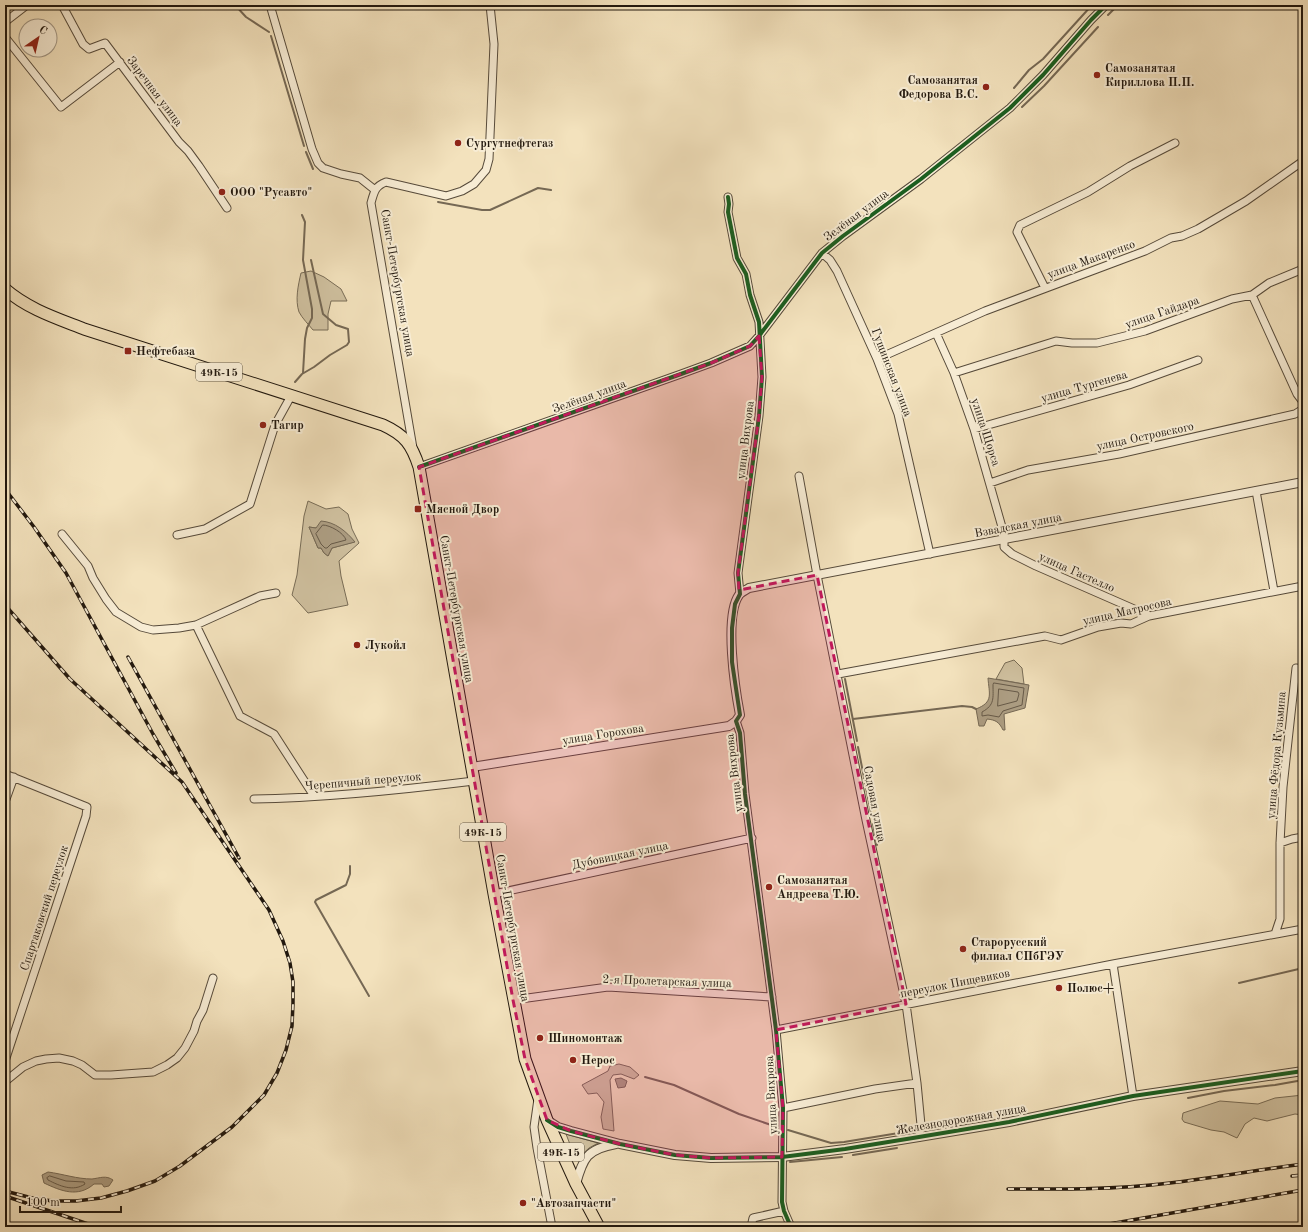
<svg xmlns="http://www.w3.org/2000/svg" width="1308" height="1232" viewBox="0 0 1308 1232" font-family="'Old Standard TT',serif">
<rect width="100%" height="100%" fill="#f3e2bd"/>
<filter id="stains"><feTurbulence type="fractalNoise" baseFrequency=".005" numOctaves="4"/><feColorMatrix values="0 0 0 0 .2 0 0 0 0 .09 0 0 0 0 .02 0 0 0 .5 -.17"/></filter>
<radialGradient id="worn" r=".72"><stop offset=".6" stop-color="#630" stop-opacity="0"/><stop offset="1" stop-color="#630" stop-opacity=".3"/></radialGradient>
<path fill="#cfc09f" stroke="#786c56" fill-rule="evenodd" d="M311 271 324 277 341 289 347 301H331L328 314V330H313C309 325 302 318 299 312 295 300 298 286 301 273Z
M308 501 326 509 339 507 348 514 352 529 359 543 339 561 341 576 348 605 308 613 292 595 297 575 304 516ZM309 527 316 528 354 542 332 548 328 556 324 553 321 548H318Z
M1014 660 1022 668 1024 684 996 679 1005 663Z
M619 1064 630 1067 639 1075 634 1079 621 1074 613 1075 610 1080 614 1131 603 1129 601 1117 604 1102 597 1093 588 1094 582 1085 608 1071 610 1066Z
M1303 1095V1115L1295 1114 1267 1121 1254 1118 1245 1124 1237 1138 1224 1132 1211 1130 1184 1122 1182 1119 1183 1113 1220 1101 1258 1104 1275 1098Z
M566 1134 598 1143 589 1148 576 1160Z"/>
<path fill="#ac9d82" stroke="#756854" d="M321 521C335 522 346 531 355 542L332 548 328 556 324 553 321 548H318L309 527 316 528Z
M988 678 1029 685 1025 708 1004 714 1005 730H1003C999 722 996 720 987 719L984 726H979L976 709C994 702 989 694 988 678Z
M621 1078 627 1081 625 1087 618 1088 615 1079Z
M48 1172C63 1174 77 1179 92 1179 100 1178 106 1175 113 1180L109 1186 104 1187 102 1184H94C78 1198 61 1191 44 1183L42 1175Z"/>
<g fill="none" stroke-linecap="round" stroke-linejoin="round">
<path stroke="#675a48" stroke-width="1" d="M323 525C330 525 344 533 346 540L331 544 327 548H325L321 544 316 534Z
M994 683 1024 688 1022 705 1003 711 999 717 988 715 982 716V712C995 705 993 698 993 685Z
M999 689 1018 692 1019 694 1017 701 998 706Z
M50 1176 66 1181 84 1182 85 1184C73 1192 60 1186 48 1180L47 1178Z"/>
<path stroke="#756854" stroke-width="2" d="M235 5 246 17 269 32
M1108 15 1118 5
M271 36 304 146
M1014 88 1029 70 1043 59 1092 5
M1022 107 1044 86 1098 27
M306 152 313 169
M438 202 482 210H490L538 188 551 190
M302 215 305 222 303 260 312 309V318L307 328 305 339 303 373
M295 382 302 374 314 367 330 355 347 345 349 342 348 329 336 325 323 314 311 260
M845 679 857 741
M853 719 962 706 972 707 976 709
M858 747 871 813
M873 824 877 845
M350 866V874L346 885 316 900 315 902 369 996
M1239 983 1303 968
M645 1077 674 1085 739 1114 780 1128
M1188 1098 1224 1091 1275 1085 1303 1080
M788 1130 831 1143 844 1142 917 1130
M853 1155 897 1148
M790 1162 842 1157"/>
<g stroke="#564a3a" stroke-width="9">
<path id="minor" d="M62 5 83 44 89 49 105 43 179 142 188 151 199 166 227 208
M270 5 312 149 318 163 323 168 341 174 360 178 375 190
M5 22 27 5
M5 37 61 107 120 62
M728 197 729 204 728 212 737 258 746 274 750 295 759 322 762 377 759 416 738 573 740 594
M822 253 830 260 837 271 877 359 898 414 930 554
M1045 288 1017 232 1020 225 1088 192 1130 166 1175 143
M1252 295 1297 394 1303 402
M936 333 954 373 974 429 1004 534V547L1012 554 1036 566 1141 612 1149 616
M877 359 985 311 1145 251 1171 238 1182 236 1198 229 1246 201 1303 161
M954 373 1056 341 1072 343H1097L1145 331 1232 299 1252 295 1269 283 1303 269
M974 429 1129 385 1198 360
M413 448 371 203C374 192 375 186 386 182L446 196 462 191 474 184 486 170 489 159 494 44 490 5
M419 467 681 374 711 363 750 346 759 336 822 253 843 236 921 179 1010 108 1043 75 1091 20 1106 5
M799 476 817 575 866 820 906 1004 917 1083 921 1125 919 1137
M990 483 1028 470 1119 454 1295 414 1303 409
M1256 491 1274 591
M62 534 88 566 93 578 106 599 116 612 141 627 153 630 179 628 196 625 260 596 276 593
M177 535 205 529 250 504 275 425 291 396
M196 625 240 716 274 734 314 796
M838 674 1045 636 1061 640 1098 627 1121 623 1131 624 1149 616 1303 586
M736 721 740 733 745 794 776 1030 783 1108 782 1202 784 1211 791 1227
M5 774 87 807 86 816 5 1061
M254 799C327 798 401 790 474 781
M5 802 14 777
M1280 843 1292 839 1303 837
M494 894 752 838
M1275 934 1280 919V843L1283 787 1296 668 1303 669
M1113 964 1133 1096
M513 1000 608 987 772 997
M776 1030 1113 964 1303 929
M5 1080H7L23 1067 36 1061 46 1059 59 1058 73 1061 82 1065 95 1075H111L153 1072 167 1065 177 1058 185 1048 194 1031 197 1021 203 1010 213 978
M538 1099 534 1127 537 1148 552 1227
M783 1108 875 1089 917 1083
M751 1227 753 1218 784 1211"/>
</g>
<g stroke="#564a3a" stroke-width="10">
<path id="tertiary" d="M472 767 729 726 736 721 740 715C735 689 724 616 739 595 741 592 746 590 749 588L1303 482
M547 1120 558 1127 571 1131 620 1144 675 1155 711 1158 782 1157 845 1149 919 1137 1009 1122 1133 1096 1303 1071
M576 1184C583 1158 587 1149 616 1144"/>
</g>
<g stroke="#22180e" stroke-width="13">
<path id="primary" d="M5 289C28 309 56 318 84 329L383 425C405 435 412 445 419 467L494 894 525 1059 547 1120 576 1184 599 1227"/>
</g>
<use href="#minor" stroke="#f7ecd4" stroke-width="7"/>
<use href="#tertiary" stroke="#f7ecd4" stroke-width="8"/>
<use href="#primary" stroke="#f3e2bd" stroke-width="11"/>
<g stroke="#22180e" stroke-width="3.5">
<path id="rail" d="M5 489 34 527 66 573 153 734 176 773
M5 605 70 679 182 782 269 910 283 941 290 963 293 982V1003L292 1026 286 1050 277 1073 264 1095 232 1127 180 1166 155 1181 127 1191 101 1198 76 1201H54L36 1199 5 1191
M128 657 239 858
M1292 1176 1303 1175
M1008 1189C1052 1189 1096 1190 1139 1186 1194 1182 1248 1171 1303 1164
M5 1196 97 1227
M1092 1227 1303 1190"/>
</g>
<use href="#rail" stroke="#f7ecd4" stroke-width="2" stroke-dasharray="6" stroke-linecap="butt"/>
<g stroke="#f7ecd4" stroke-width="6">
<path id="cycleway" d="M728 197 729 204 728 212 737 258 746 274 750 295 759 322 762 377 759 416 738 573 740 594 735 604 732 628V662L740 715 736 721 740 733 745 794 776 1030 783 1108 782 1202 784 1211 791 1227
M419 467 681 374 711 363 750 346 759 336 822 253 843 236 921 179 1010 108 1043 75 1091 20 1106 5
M547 1120 558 1127 571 1131 620 1144 675 1155 711 1158 782 1157 845 1149 919 1137 1009 1122 1133 1096 1303 1071"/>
</g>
<use href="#cycleway" stroke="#1b5e20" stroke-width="4"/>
</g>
<path fill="#c2185b" fill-opacity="0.2" stroke="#c2185b" stroke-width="3" stroke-dasharray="8 5" stroke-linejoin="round" d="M759 336 762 377 759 416 738 573 739 590 817 575 906 1004 776 1030 783 1108 782 1157 711 1158 675 1155 620 1144 571 1131 547 1120 525 1059 513 1000 419 467 711 363 750 346Z"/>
<g fill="#8f2418" stroke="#f7ecd4" stroke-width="1.5">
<circle cx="1097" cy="75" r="4"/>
<circle cx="986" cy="87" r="4"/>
<circle cx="458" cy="143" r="4"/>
<circle cx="222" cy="192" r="4"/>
<rect x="124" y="347" width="8" height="8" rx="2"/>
<circle cx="263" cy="425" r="4"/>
<rect x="414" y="505" width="8" height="8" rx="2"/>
<circle cx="357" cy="645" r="4"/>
<circle cx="769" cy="887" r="4"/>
<circle cx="963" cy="949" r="4"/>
<circle cx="1059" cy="988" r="4"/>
<circle cx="540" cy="1038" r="4"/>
<circle cx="573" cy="1060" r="4"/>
<circle cx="523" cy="1203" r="4"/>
</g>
<g text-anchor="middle" stroke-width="4" stroke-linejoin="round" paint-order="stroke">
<g fill="#f7ecd4" stroke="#625849" stroke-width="1">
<rect x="196" y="363" width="46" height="18" rx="3"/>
<rect x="460" y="823" width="46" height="18" rx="3"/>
<rect x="538" y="1143" width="46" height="18" rx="3"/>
</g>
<g font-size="11" font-weight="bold" fill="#22180e">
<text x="219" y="376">49К-15</text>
<text x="483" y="836">49К-15</text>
<text x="561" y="1156">49К-15</text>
</g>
<g font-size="12" font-weight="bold" fill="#22180e" stroke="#f7ecd4" text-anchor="start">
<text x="1105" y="72">Самозанятая<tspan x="1105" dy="14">Кириллова П.П.</tspan></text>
<text x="978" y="84" text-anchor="end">Самозанятая<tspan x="978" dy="14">Федорова В.С.</tspan></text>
<text x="466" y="147">Сургутнефтегаз</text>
<text x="230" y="196">ООО "Русавто"</text>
<text x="136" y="355">Нефтебаза</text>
<text x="271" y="429">Тагир</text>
<text x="426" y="513">Мясной Двор</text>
<text x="365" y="649">Лукойл</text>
<text x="777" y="884">Самозанятая<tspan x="777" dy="14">Андреева Т.Ю.</tspan></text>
<text x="971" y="946">Старорусский<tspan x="971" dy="14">филиал СПбГЭУ</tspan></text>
<text x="1067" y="992">Полюс+</text>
<text x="548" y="1042">Шиномонтаж</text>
<text x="581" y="1064">Нерос</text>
<text x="531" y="1207">"Автозапчасти"</text>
</g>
<g font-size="12" fill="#22180e" stroke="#f7ecd4">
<text transform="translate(155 91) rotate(53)" y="4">Заречная улица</text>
<text transform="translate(856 215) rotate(-37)" y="4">Зелёная улица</text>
<text transform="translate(1091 259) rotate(-20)" y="4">улица Макаренко</text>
<text transform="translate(398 283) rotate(80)" y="4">Санкт-Петербургская улица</text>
<text transform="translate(1162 312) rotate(-19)" y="4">улица Гайдара</text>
<text transform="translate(892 372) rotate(69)" y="4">Гущинская улица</text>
<text transform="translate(1084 386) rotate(-16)" y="4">улица Тургенева</text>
<text transform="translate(589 396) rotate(-20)" y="4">Зелёная улица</text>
<text transform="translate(986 432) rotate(72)" y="4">улица Щорса</text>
<text transform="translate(1145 436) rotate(-12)" y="4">улица Островского</text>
<text transform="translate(745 440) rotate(-83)" y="4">улица Вихрова</text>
<text transform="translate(1018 525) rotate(-11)" y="4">Взвадская улица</text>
<text transform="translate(1077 572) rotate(24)" y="4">улица Гастелло</text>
<text transform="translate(457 609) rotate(80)" y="4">Санкт-Петербургская улица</text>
<text transform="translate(1127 611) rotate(-13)" y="4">улица Матросова</text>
<text transform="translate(603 734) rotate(-9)" y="4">улица Горохова</text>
<text transform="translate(1276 755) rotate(-85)" y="4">улица Фёдора Кузьмина</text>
<text transform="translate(734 773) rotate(-97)" y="4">улица Вихрова</text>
<text transform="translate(363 781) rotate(-5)" y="4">Черепичный переулок</text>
<text transform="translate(875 804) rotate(79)" y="4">Садовая улица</text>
<text transform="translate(620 855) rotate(-12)" y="4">Дубовицкая улица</text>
<text transform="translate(44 908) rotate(-72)" y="4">Спартаковский переулок</text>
<text transform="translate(513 928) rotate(80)" y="4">Санкт-Петербургская улица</text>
<text transform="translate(667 981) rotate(2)" y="4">2-я Пролетарская улица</text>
<text transform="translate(955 983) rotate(-11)" y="4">переулок Пищевиков</text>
<text transform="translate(771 1095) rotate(-93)" y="4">улица Вихрова</text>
<text transform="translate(961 1119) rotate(-10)" y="4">Железнодорожная улица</text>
</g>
</g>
<rect width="1308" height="1232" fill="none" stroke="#f3e2bd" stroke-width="20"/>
<rect x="6" y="6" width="1296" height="1220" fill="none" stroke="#22180e" stroke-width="2"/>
<rect x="10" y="10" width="1288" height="1212" fill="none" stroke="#22180e"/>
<g transform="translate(38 38) rotate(34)"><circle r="19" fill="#f7ecd4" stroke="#a29785"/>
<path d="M0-3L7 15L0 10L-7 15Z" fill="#8f2418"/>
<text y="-6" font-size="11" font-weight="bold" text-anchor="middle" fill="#22180e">С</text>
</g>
<path d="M20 1206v6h101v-6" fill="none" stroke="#22180e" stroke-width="2"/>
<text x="26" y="1206" font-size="12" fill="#22180e" stroke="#f7ecd4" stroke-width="3" paint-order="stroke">100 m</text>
<rect width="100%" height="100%" filter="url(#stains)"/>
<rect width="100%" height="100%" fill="url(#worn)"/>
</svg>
